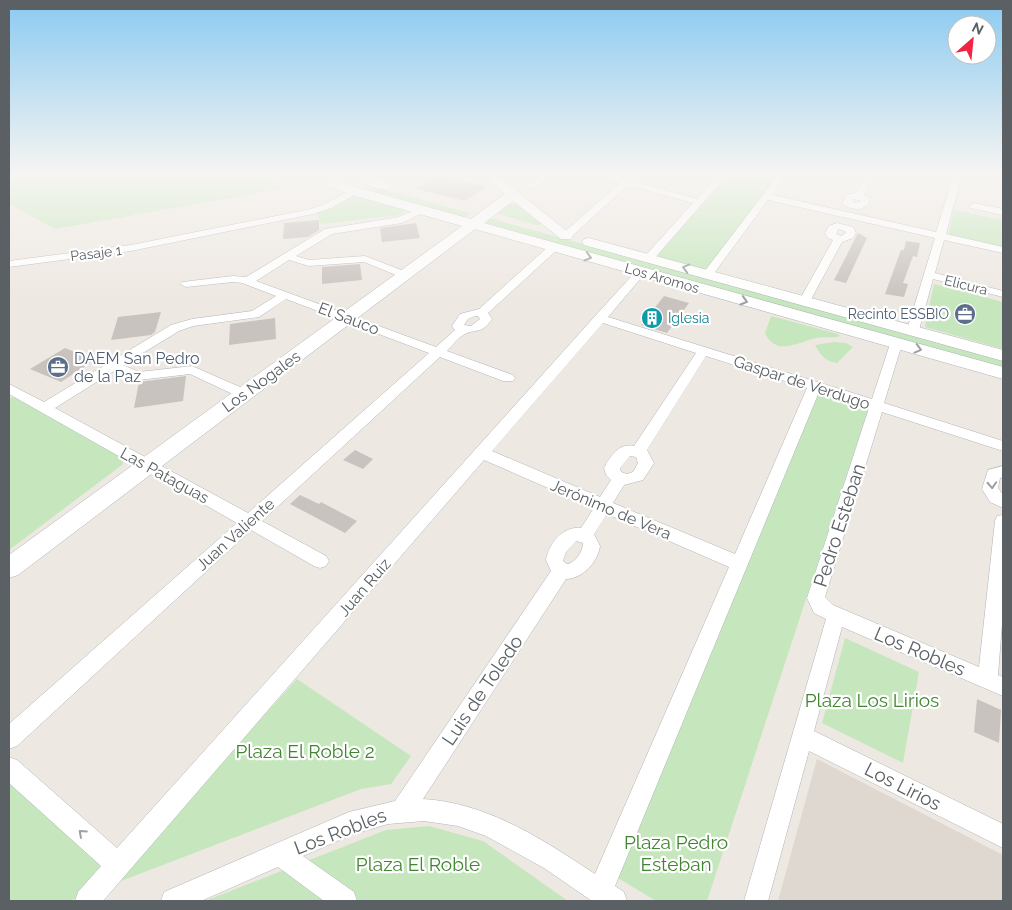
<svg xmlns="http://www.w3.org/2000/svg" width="1012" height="910" viewBox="0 0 1012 910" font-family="Raleway,sans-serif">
<rect width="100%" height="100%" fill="#eee8e2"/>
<path fill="#ded8d0" d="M817 759 1003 855V901H778Z"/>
<path fill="#c6e7bd" d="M9 174H277L281 189 55 229 9 204Z
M728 174H779L705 272 655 258Z
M372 186 469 213 464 220 364 190Z
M355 195 408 209 400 215 321 224 316 212Z
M509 204H517L544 224 536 225 499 214 498 212Z
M954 210 1003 220V247L948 235Z
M489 218 1003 360V369L490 224 485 222Z
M934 284 1003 302V349L925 327Z
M771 316 838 334 840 336C833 339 824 336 816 338 799 342 776 357 765 333Z
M834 342 846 343 853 347 837 363C825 362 820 354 815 345Z
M816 392 868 410 707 901H656L618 878Z
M16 397 125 459 122 465 9 550V398Z
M845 638 919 672 903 763 822 723Z
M297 679 411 756 391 784 361 789 69 901H9V776L118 876Z
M429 826 483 841 568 901H205L386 830Z"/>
<path fill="#c9c3bf" d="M408 174H436L486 187 465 201 416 189 426 183Z
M319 220V230L308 237 283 239 284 223Z
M416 223 420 238 382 242 380 228Z
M858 233 867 238 846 283 834 280Z
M906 241 920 243 917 257 913 256 903 283 908 284 904 297 885 294 901 250H904Z
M360 264 362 280 322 284V267Z
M664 296 689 303 667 333 641 325Z
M161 312 155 332 151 335 111 340 118 317Z
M275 318 276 339 229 345 230 324Z
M65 348 95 360 61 382 30 369Z
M186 376 183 401 134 408 139 382Z
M355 450 373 459 363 469 343 460Z
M300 495 319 504 321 502 357 521 345 533 290 504Z
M977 699 1001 710 999 743 974 732Z"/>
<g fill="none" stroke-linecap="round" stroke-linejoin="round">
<g stroke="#b0b5b8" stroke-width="1">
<path id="street" d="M543 174H552L537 187H531V183Z
M590 174H604L625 179 632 174 636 177 633 181 697 199 719 174H728L653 260 649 261 644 258 645 256 693 203 628 185 570 238H562V234L620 183 591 176Z
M779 174H787L772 195 936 232 954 174H962L946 234 1003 247V253L944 240 935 273 1003 291V297L933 279 919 330 913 334 909 333 907 330 935 238 768 200 712 276H704L703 274 704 272Z
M867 174H875L864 195 870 198 869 203C862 212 850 210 842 203L848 194 856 193ZM854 199 861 201 855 203 852 202Z
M977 174 1003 175V181L978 176Z
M354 188 357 189V193L331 208 313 214 131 251 9 267V261L131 245 311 209 325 204Z
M974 203 1003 209V215L971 208 969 206Z
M421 207 426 210 424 212 402 223 332 234 296 256 309 260 365 256 409 273 410 275 409 277H401L364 262 309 266 289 260 256 281 436 347 455 330 452 326 460 314 479 309 550 245H558L559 247 558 249 488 313 492 319C481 335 478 328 465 334 458 337 452 346 447 351L513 375 515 378 513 381H503L440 357 262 521 326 556 329 561 326 566 320 568 314 566 251 530 17 746 9 749V724L237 523 9 394V384L44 402 171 325 192 319 252 311 276 296 242 283 233 282 186 287 180 284 182 282 233 276 246 277 325 229 399 217ZM286 299 429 353 248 513 55 408 114 371 124 377 139 380 190 374 239 397H249L251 394 249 391 192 366 139 372 123 365 179 331 193 326 259 317ZM475 316H478L480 319 471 326 464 325 468 319Z
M837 223 853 227 856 233 853 238 842 242 809 303H801L799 301 833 240 828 238 825 233 829 226ZM838 229 845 231 846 233 841 236 836 234Z
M641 269 646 272 608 317 872 399 890 344 896 340 900 341 902 344 884 403 1003 441V451L882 412 825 597 833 605 979 667 995 521 997 516 1003 515V611L998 675 1003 677V696L842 627 814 731 1003 824V848L809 751 768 901H744L826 619 814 613 807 598 869 408 819 392 615 886 624 892 627 901H592L544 868 486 836 458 826 424 821 388 824 351 835 303 856 354 892 357 901H324L278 867 201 901H161L164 892 349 812 395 801 551 571 546 560C549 544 562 526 581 528L594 508 484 460 103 901H75L78 892 101 866 9 783V757L17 760 117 848 596 315 637 270ZM603 323 696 353 634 446C618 443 611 456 604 468L606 475 611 480 600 497 492 451ZM706 356 807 388 735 554 613 503 624 485 643 480 654 463 647 450ZM630 456 636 457 638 463 633 472 627 474 621 472 620 468ZM607 514 729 567 595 874C542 839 488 803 423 799L566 579C582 579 598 562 600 546L594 534ZM576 541 583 543C583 552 575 563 567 564L563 561 566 552Z
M1003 466V477L1000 478 998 488 1003 495V508L990 502 982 489 988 470Z"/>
</g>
<g stroke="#aeb4b8" stroke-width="1">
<path id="secondary" d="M322 174H334L338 180 359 188 471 219 505 194 481 174H495L573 236 571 239H561L513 201 484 223 1003 367V379L475 229 18 575 9 578V555L462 226 349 194 329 186Z
M349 174H364L391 183 392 186 386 190C374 187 358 184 349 174Z
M589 238 1003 350V361L584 245 582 242 584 239Z"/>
</g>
<use href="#street" fill="#fff" fill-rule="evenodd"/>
<use href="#secondary" fill="#fff" fill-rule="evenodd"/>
</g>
<defs><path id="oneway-chevron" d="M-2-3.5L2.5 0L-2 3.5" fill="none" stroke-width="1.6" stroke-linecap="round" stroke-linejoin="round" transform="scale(1.25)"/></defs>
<g stroke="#9ca0a1">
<use href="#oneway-chevron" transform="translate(588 257) rotate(16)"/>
<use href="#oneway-chevron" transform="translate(686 268) rotate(-165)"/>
<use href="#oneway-chevron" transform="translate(744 301) rotate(16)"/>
<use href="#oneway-chevron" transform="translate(918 349) rotate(15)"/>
<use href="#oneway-chevron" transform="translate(992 485) rotate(87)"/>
<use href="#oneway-chevron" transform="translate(82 833) rotate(-138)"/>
</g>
<linearGradient id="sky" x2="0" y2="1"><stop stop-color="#8bcaf1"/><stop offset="0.58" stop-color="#f7f5f2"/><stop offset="1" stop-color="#f7f5f2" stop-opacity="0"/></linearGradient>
<rect width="1012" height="301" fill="url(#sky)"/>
<defs>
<g id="office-disc" transform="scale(1.125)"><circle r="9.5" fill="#5c6f8a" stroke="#fff"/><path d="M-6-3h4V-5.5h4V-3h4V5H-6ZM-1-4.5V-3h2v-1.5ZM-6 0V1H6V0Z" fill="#fff"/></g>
<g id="building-disc" transform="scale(1.125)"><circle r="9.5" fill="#0f9aa8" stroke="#fff"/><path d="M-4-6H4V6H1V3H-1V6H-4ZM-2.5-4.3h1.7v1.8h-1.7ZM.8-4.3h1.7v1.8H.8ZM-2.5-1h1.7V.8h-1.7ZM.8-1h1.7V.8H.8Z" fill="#fff"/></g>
</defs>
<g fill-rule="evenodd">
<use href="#office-disc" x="965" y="314"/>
<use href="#building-disc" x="652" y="318"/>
<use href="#office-disc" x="58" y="367"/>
</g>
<g text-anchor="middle" stroke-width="4.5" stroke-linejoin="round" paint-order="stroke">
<g font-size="14" fill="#5a6063" stroke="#fff">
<text transform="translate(96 253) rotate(-7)" y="5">Pasaje 1</text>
<text transform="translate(662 278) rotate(16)" y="5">Los Aromos</text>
<text transform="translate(966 285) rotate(14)" y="5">Elicura</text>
</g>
<g font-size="14" fill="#4e5e75" stroke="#fff" text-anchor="end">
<text x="949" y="319">Recinto ESSBIO</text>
</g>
<g font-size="14" fill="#0d838f" stroke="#fff" text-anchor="start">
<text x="668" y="323">Iglesia</text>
</g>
<g font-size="16" fill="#5a6063" stroke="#fff">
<text transform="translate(349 318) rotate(21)" y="6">El Sauco</text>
<text transform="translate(261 381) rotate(-36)" y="6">Los Nogales</text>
<text transform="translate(802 382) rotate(18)" y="6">Gaspar de Verdugo</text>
<text transform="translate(165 475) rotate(29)" y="6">Las Pataguas</text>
<text transform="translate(611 509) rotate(23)" y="6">Jerónimo de Vera</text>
<text transform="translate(235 534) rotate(-42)" y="6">Juan Valiente</text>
<text transform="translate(364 587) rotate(-49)" y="6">Juan Ruiz</text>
</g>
<g font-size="16" fill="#4e5e75" stroke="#fff" text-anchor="start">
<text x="74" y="364">DAEM San Pedro<tspan x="74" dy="18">de la Paz</tspan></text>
</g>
<g font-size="19" fill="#5a6063" stroke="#fff">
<text transform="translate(839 525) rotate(-72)" y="7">Pedro Esteban</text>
<text transform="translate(920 651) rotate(23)" y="7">Los Robles</text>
<text transform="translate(482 690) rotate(-56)" y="7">Luis de Toledo</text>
<text transform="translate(903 786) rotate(27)" y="7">Los Lirios</text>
<text transform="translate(340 831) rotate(-21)" y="7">Los Robles</text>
</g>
<g font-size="19" fill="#408530" stroke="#fff">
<text x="872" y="707">Plaza Los Lirios</text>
<text x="305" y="758">Plaza El Roble 2</text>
<text x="676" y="849">Plaza Pedro<tspan x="676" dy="22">Esteban</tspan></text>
<text x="418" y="871">Plaza El Roble</text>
</g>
</g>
<rect width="1012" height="910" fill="none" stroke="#5a6063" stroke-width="20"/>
<g transform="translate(972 40) rotate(27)"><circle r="24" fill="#ffffff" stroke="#bdbfc1"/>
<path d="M0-4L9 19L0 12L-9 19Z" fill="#f12443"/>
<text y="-8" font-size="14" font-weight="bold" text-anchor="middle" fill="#5a6063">N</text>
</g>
</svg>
